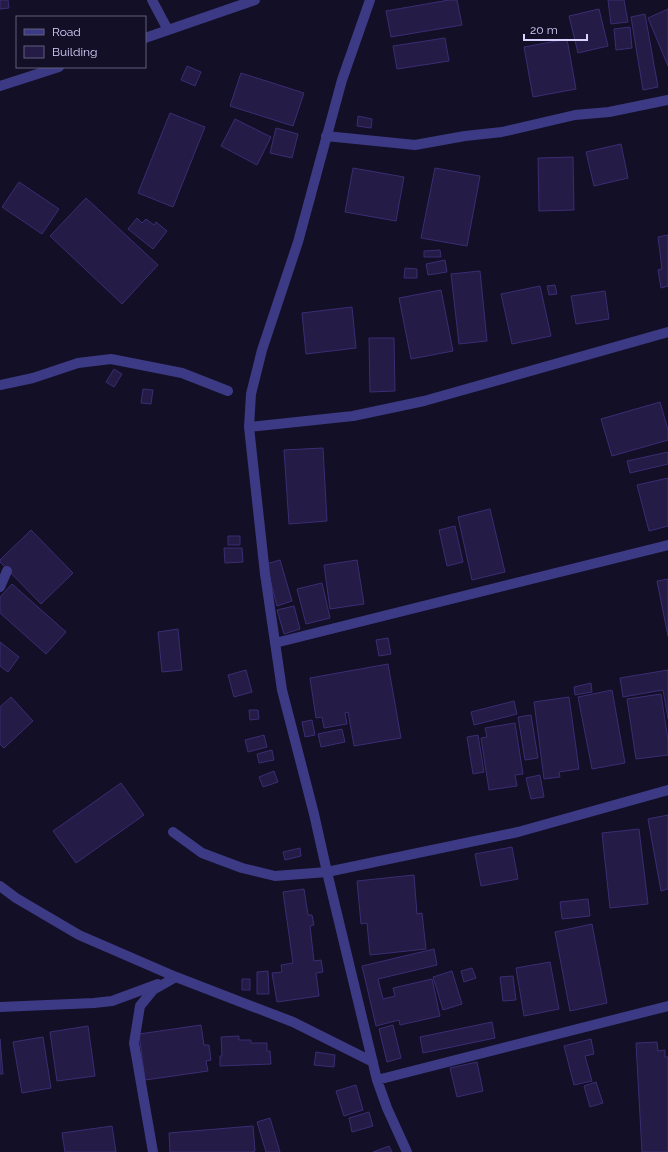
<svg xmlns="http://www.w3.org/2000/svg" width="668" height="1152" viewBox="0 0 668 1152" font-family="Raleway,sans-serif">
<rect width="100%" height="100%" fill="#130f26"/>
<path fill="#241b47" stroke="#3b2d73" d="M0 0H8L9 8 0 9Z
M449 0H457L462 25 391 37 386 11Z
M608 0H624L628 22 611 24Z
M599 9 608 46 578 53 569 16Z
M668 9V66L648 18Z
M645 14 658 87 643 90 631 17Z
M630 27 632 48 616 50 614 29Z
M445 38 449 61 397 69 393 46Z
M567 39 576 89 533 97 524 47Z
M187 66 201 72 195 86 181 80Z
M241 73 304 93 293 126 230 106Z
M170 113 205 127 173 207 138 193Z
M358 116 372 119 371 128 357 126Z
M235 119 271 137 257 165 221 146Z
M276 128 298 134 292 158 270 153Z
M621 144 628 178 594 186 586 152Z
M573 157 574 210 539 211 538 158Z
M353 168 404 177 396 221 345 212Z
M435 168 480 176 467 246 421 238Z
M19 182 59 209 42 234 2 207Z
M86 198 158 265 122 304 50 236Z
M137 218 142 223 146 219 154 225 156 222 167 231 153 249 128 229Z
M668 235V286L661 288 658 270 662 269 658 237Z
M440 250 441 257H424V251Z
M445 260 447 272 428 275 426 264Z
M405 268 417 269V278H404Z
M480 271 487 341 459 344 451 274Z
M555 285 557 294 549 295 547 286Z
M540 286 551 336 512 344 501 294Z
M441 290 453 351 411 359 399 298Z
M605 291 609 319 576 324 571 296Z
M352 307 356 348 306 354 302 313Z
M369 338H394L395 391 370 392Z
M114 369 122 374 114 387 106 382Z
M143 389 153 390 151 404 141 403Z
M660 402 668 430V440L612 456 601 419Z
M323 448 327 521 289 524 284 450Z
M668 452V464L630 473 627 461Z
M668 478V526L649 531 637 485Z
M490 509 505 572 472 580 458 517Z
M455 526 463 562 447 566 439 530Z
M31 530 73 573 41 604 0 562V560Z
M228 536H240V545H228Z
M224 548H242L243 562 225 563Z
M280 560 292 601 277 606 266 564Z
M357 560 364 604 330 609 324 565Z
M668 579V636L657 581Z
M322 583 330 618 306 624 297 589Z
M12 584 66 632 46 654 0 613V597Z
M294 606 300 629 284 634 277 610Z
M178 629 182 670 162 672 158 632Z
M388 638 391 654 379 656 376 640Z
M0 642 19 657 8 672 0 666Z
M388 664 401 738 354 746 348 712 345 713 347 724 324 728 322 717 316 718 310 678Z
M246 670 252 692 234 697 228 675Z
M668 670V719L663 690 623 697 620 678Z
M591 683 592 692 575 695 574 687Z
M612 690 625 763 592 769 578 697Z
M661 694 668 740V755L636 759 627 699Z
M11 697 33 721 4 748 0 744V707Z
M569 697 579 769 559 772 560 777 544 779 534 702Z
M514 701 517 714 474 725 471 712Z
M249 710H258L259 719 250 720Z
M531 715 538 758 525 760 518 717Z
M312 720 315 735 305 737 302 722Z
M515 723 523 774 515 775 517 786 489 790 481 738 487 737 485 728Z
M342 729 345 742 321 747 318 734Z
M264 735 267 747 248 752 245 740Z
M478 735 484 772 473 774 467 737Z
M272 750 274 760 259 763 257 754Z
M274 771 278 782 263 787 259 777Z
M540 775 544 797 531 799 526 778Z
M121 783 144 815 76 863 53 831Z
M668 815V889L661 891 648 819Z
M639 829 648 904 610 908 602 833Z
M512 847 518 879 481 886 475 854Z
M300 848 301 856 285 860 283 852Z
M414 875 417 914 422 913 426 949 370 955 367 923 361 924 357 881Z
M304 889 308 915H312L314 925 310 926 314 961 321 960 323 972 316 973 319 996 277 1002 272 973 282 972 281 965 293 963 283 892Z
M588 899 590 916 562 919 560 902Z
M592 924 607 1003 570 1011 555 932Z
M434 949 437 965 378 979 383 999 395 996 393 988 432 979 440 1016 400 1025 399 1020 376 1026 362 966Z
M550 962 559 1009 524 1016 516 968Z
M472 968 476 978 464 982 461 971Z
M268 971 269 994H257V972Z
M452 971 462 1004 443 1010 433 977Z
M513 976 516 1000 503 1001 500 977Z
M242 979H250V990H242Z
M492 1022 495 1038 423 1053 420 1037Z
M201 1025 204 1045H209L211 1060 206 1061 208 1071 145 1080 139 1034Z
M393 1025 401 1058 387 1062 379 1029Z
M88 1026 95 1076 57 1081 50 1032Z
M239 1036V1040H251V1043H267V1051H270L271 1064 220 1066V1056H222L221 1037Z
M43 1037 51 1088 22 1093 13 1042Z
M0 1039 3 1074H0Z
M591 1039 594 1054 585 1056 592 1081 574 1085 564 1046Z
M657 1042 658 1051 665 1050V1057H668V1152H642L636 1043Z
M316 1052 335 1055 334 1067 314 1065Z
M477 1062 483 1091 457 1097 450 1068Z
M596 1082 603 1103 590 1107 584 1086Z
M356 1085 363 1110 344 1116 336 1091Z
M369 1112 373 1126 352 1132 349 1118Z
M270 1118 280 1152H266L257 1122Z
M112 1126 116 1152H65L62 1133Z
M253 1126 255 1151 252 1152H170L169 1133Z
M389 1146 392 1152H373Z"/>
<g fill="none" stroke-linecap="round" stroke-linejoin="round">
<path stroke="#3d3a85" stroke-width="10" d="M152 0 168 30
M370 0 342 80 298 242 262 350 251 394 249 427 265 574 282 690 314 814 327 872 377 1080 387 1108 407 1152
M145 38 255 0
M0 86 59 67
M326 136 415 145 465 136 502 132 575 115 609 112 668 100
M0 385 33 378 78 363 111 359 182 373 228 391
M249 427 353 416 424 401 668 332
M0 587 7 571
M275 643 668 545
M173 832 202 853 242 868 275 876 327 872 518 832 668 790
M0 886 16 898 79 935 176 977 293 1022 373 1062
M0 1007 94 1003 112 1001 158 984
M377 1080 668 1006
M153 1152 134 1043 140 1006 153 990 176 977"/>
</g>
<rect x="16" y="16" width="130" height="52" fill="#130f26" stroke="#625e7d"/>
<rect x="24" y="29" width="20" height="6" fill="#3d3a85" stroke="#625e7d"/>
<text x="52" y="36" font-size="12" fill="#d9d4ff">Road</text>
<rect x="24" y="46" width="20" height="12" fill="#241b47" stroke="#625e7d"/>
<text x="52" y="56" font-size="12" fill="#d9d4ff">Building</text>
<path d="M524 34v6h63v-6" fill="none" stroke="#d9d4ff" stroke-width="2"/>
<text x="530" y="34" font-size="12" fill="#d9d4ff" stroke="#130f26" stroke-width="3" paint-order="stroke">20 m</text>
</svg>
